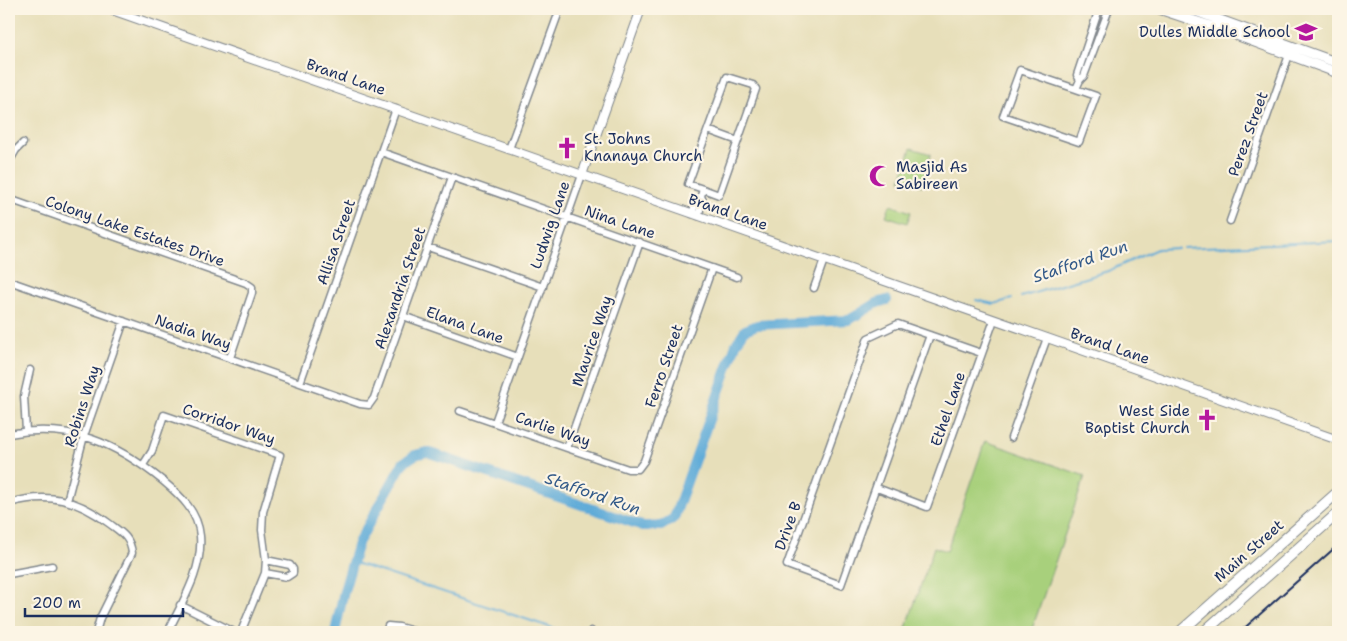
<svg xmlns="http://www.w3.org/2000/svg" width="1347" height="641" viewBox="0 0 1347 641" font-family="'Shantell Sans',sans-serif">
<rect width="100%" height="100%" fill="#fcf5e5"/>
<filter id="ink" filterUnits="userSpaceOnUse"><feTurbulence type="fractalNoise" baseFrequency=".02" numOctaves="2"/><feDisplacementMap in="SourceGraphic" scale="10" xChannelSelector="R" yChannelSelector="G"/><feConvolveMatrix kernelMatrix="1 2 1 2 8 2 1 2 1" color-interpolation-filters="sRGB"/></filter>
<filter id="wash" filterUnits="userSpaceOnUse"><feTurbulence type="fractalNoise" baseFrequency=".0096" numOctaves="4" result="noise"/><feDisplacementMap in="SourceGraphic" scale="20" xChannelSelector="R" yChannelSelector="G"/><feGaussianBlur stdDeviation="1.12" result="paint"/><feColorMatrix in="noise" values="0 0 0 0 0 0 0 0 0 0 0 0 0 0 0 0 0 1.4 0 .05"/><feComposite in="paint" operator="in"/></filter>
<g filter="url(#wash)">
<rect width="100%" height="100%" fill="#e7dfba"/>
<path fill="#a8d07b" stroke="#62806c" d="M911 148 931 154 922 186 901 180Z
M890 205 911 212 907 223 886 216Z
M985 441 1085 476 1031 632H917L906 628 934 547 947 551Z"/>
<g fill="none" stroke-linecap="round" stroke-linejoin="round">
<path stroke="#5fabd8" stroke-width="2" d="M1183 248 1338 241
M1021 297 1108 271 1157 249 1177 248
M976 300 994 304 1012 299
M352 562 565 632"/>
<path stroke="#5fabd8" stroke-width="10" d="M335 632 344 591 358 543 403 463 415 455 427 452 643 526H661L674 518 736 344 745 330 757 325 849 320 877 303 887 300"/>
</g>
</g>
<g filter="url(#ink)">
<g fill="none" stroke-linecap="round" stroke-linejoin="round">
<g stroke="#81878c" stroke-width="9">
<path id="minor" d="M1099 9 1077 75 1080 80 1084 76 1109 9
M1076 89 1020 70 1003 116 1079 142 1096 96 1076 89 1080 80
M708 130 738 141
M509 149 560 9
M381 152 737 277
M9 162 16 150 23 143
M701 196 703 189 719 195 756 89 753 85 727 77 688 184 703 189
M9 199 246 283 252 287V293L230 358
M692 214 697 199 701 196 703 201 698 216
M1230 221 1289 55
M428 247 543 287
M9 281 360 404 369 405 374 398 452 177
M814 288 824 260
M403 316 518 357
M930 335 841 585 787 565 868 338 898 324 981 353
M300 383 396 109
M460 411 628 469H638L644 461 712 268
M495 422 582 175
M26 431 24 396 30 370
M9 434C70 422 116 443 163 481 181 496 198 512 200 536 203 570 182 602 168 632
M1011 438 1047 338
M567 448 640 242
M143 465 152 451 164 415 280 455 263 512 262 530 266 560 265 573 241 632
M877 488 927 507 994 320
M67 501 84 436 124 321
M9 503C49 492 77 499 110 524 122 533 130 537 132 553L100 618 96 632
M265 573 287 577 293 573V569L290 565 266 560
M9 574 52 566
M180 605 234 632
M386 632 388 626 399 627 417 632
M591 632V631"/>
</g>
<g stroke="#81878c" stroke-width="10">
<path id="tertiary" d="M109 9 1338 440
M582 175 641 9"/>
</g>
<g stroke="#81878c" stroke-width="11">
<path id="secondary" d="M1159 9 1228 32 1338 73
M1190 9 1338 63"/>
</g>
<g stroke="#81878c" stroke-width="12">
<path id="trunk" d="M1180 632 1338 492
M1204 632 1338 513"/>
</g>
<use href="#minor" stroke="#fff" stroke-width="6"/>
<use href="#tertiary" stroke="#fff" stroke-width="8"/>
<use href="#secondary" stroke="#fff" stroke-width="9"/>
<use href="#trunk" stroke="#fff" stroke-width="10"/>
<path stroke="#1b2f5e" stroke-width="2" d="M1240 632 1338 545"/>
</g>
</g>
<defs>
<g id="school-bare" transform="scale(1.725)"><path d="M0-5L7-2L0 1L-7-2ZM-4 1L0 2.5L4 1V4Q0 6-4 4Z" fill="#b5179e" stroke="#fcf5e5" stroke-width="2.5" paint-order="stroke"/></g>
<g id="church-bare" transform="scale(1.725)"><path d="M-1.2-6h2.4v3.5h3.3v2.4h-3.3V6h-2.4V-.1h-3.3v-2.4h3.3Z" fill="#b5179e" stroke="#fcf5e5" stroke-width="2.5" paint-order="stroke"/></g>
<g id="mosque-bare" transform="scale(1.725)"><path d="M3.5-4.9A6 6 0 1 0 3.5 4.9A5 5 0 1 1 3.5-4.9Z" fill="#b5179e" stroke="#fcf5e5" stroke-width="2.5" paint-order="stroke"/></g>
</defs>
<g fill-rule="evenodd">
<use href="#school-bare" x="1306" y="32"/>
<use href="#church-bare" x="567" y="148"/>
<use href="#mosque-bare" x="880" y="176"/>
<use href="#church-bare" x="1207" y="420"/>
</g>
<g text-anchor="middle" stroke-width="4.5" stroke-linejoin="round" paint-order="stroke">
<g font-size="15" fill="#1b2f5e" stroke="#fcf5e5" text-anchor="end">
<text x="1290" y="37">Dulles Middle School</text>
<text x="584" y="144" text-anchor="start">St. Johns<tspan x="584" dy="17">Knanaya Church</tspan></text>
<text x="896" y="172" text-anchor="start">Masjid As<tspan x="896" dy="17">Sabireen</tspan></text>
<text x="1190" y="416">West Side<tspan x="1190" dy="17">Baptist Church</tspan></text>
</g>
<g font-size="15" fill="#1b2f5e" stroke="#fcf5e5">
<text transform="translate(346 77) rotate(19)" y="5">Brand Lane</text>
<text transform="translate(1248 134) rotate(-70)" y="5">Perez Street</text>
<text transform="translate(728 212) rotate(19)" y="5">Brand Lane</text>
<text transform="translate(620 222) rotate(19)" y="5">Nina Lane</text>
<text transform="translate(550 225) rotate(-71)" y="5">Ludwig Lane</text>
<text transform="translate(135 231) rotate(19)" y="5">Colony Lake Estates Drive</text>
<text transform="translate(336 242) rotate(-71)" y="5">Allisa Street</text>
<text transform="translate(400 288) rotate(-71)" y="5">Alexandria Street</text>
<text transform="translate(465 325) rotate(20)" y="5">Elana Lane</text>
<text transform="translate(193 332) rotate(19)" y="5">Nadia Way</text>
<text transform="translate(592 341) rotate(-71)" y="5">Maurice Way</text>
<text transform="translate(1110 346) rotate(19)" y="5">Brand Lane</text>
<text transform="translate(664 366) rotate(-71)" y="5">Ferro Street</text>
<text transform="translate(82 406) rotate(-72)" y="5">Robins Way</text>
<text transform="translate(948 409) rotate(-71)" y="5">Ethel Lane</text>
<text transform="translate(229 424) rotate(19)" y="5">Corridor Way</text>
<text transform="translate(553 429) rotate(19)" y="5">Carlie Way</text>
<text transform="translate(788 526) rotate(-70)" y="5">Drive B</text>
<text transform="translate(1249 551) rotate(-41)" y="5">Main Street</text>
</g>
<g font-size="16" font-style="italic" fill="#335a89" stroke="#fcf5e5">
<text transform="translate(1080 261) rotate(-19)" y="6">Stafford Run</text>
<text transform="translate(593 493) rotate(19)" y="6">Stafford Run</text>
</g>
</g>
<rect width="1347" height="641" fill="none" stroke="#fcf5e5" stroke-width="30"/>
<path d="M25 608v8h158v-8" fill="none" stroke="#1b2f5e" stroke-width="2.5"/>
<text x="32" y="608" font-size="15" fill="#1b2f5e" stroke="#fcf5e5" stroke-width="4" paint-order="stroke">200 m</text>
</svg>
